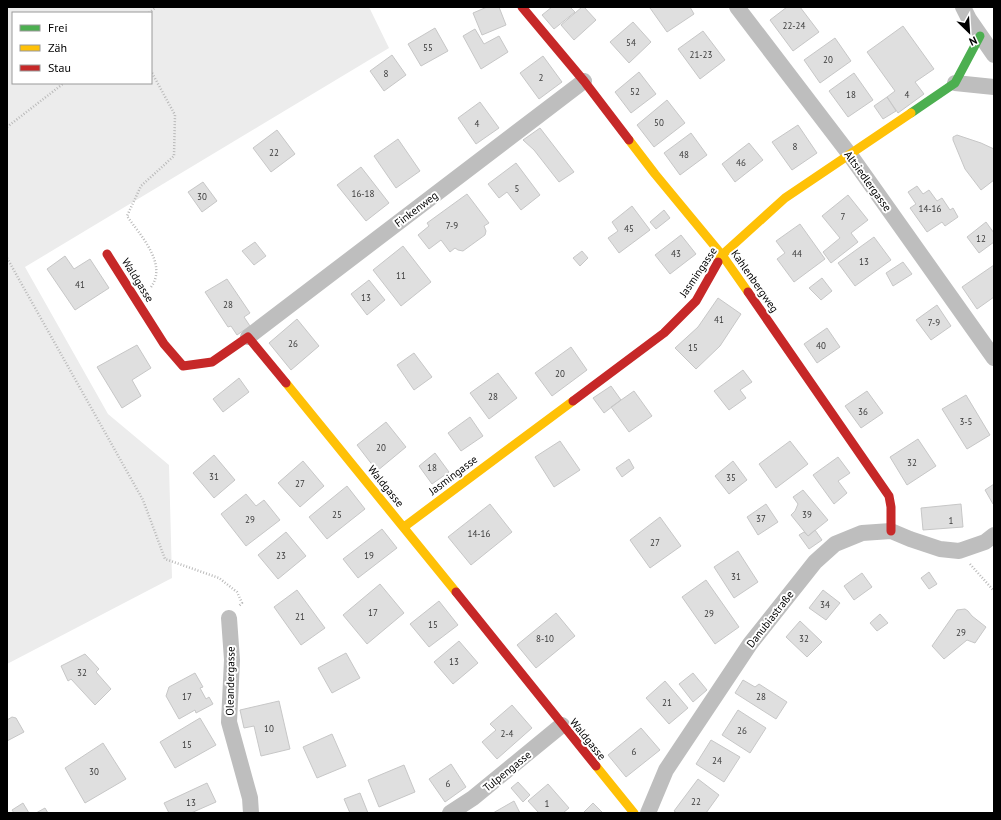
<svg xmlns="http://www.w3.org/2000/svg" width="1001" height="820" viewBox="0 0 1001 820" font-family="'PT Sans',sans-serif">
<rect width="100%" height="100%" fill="#fff"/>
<path fill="#ececec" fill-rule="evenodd" d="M7 7H369L389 48 25 267 108 414 169 465 172 578 7 664ZM13 13H151V83H13Z"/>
<path fill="#dfdfdf" stroke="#c7c7c7" d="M487 7H499L506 25 482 35 473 13Z
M552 7H570L575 12 554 29 542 15Z
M582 7H584L596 20 574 40 561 25Z
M652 7H690L694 14 667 32 650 8Z
M787 7H800L819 32 793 51 770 20Z
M633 22 651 42 629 63 610 42Z
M903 26 934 69 915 82 924 94 898 113 887 97 895 91 867 52Z
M435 28 448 51 421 66 408 44Z
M475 29 484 44 499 36 508 52 481 69 463 36Z
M703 31 725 60 700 79 678 49Z
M835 38 851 61 820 83 804 60Z
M392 55 406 75 384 91 370 71Z
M543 56 562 82 539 99 520 73Z
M639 72 656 94 631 113 615 92Z
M854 73 873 100 848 117 829 91Z
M887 97 896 111 883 119 874 106Z
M667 100 685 123 654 147 637 125Z
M480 102 499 128 476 144 458 118Z
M798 125 817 153 792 170 772 142Z
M540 128 574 172 559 182 534 150 523 140Z
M277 130 295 154 271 172 253 148Z
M691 133 707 155 680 175 664 153Z
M957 135 981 143 994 149V180L981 190 965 169 953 140V137Z
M398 139 420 171 396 188 374 156Z
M749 143 763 160 735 182 722 164Z
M516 163 540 195 521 210 507 192 499 198 488 184Z
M361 167 389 203 366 221 337 185Z
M203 182 217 201 202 212 188 192Z
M917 186 923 194 929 190 937 201 942 198 950 210 953 208 958 217 945 226 942 222 927 232 910 208 916 204 908 192Z
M467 194 489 223 484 226 486 231 485 235 463 251 458 250 455 248 450 252 441 240 429 249 418 235 429 226 427 223Z
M848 195 868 220 851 233 858 242 831 263 823 252 840 238 822 216Z
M632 206 650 230 619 253 608 238 618 231 612 222Z
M664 210 670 218 656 229 650 222Z
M986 222 994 233V242L979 253 967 237Z
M800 224 825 259 794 282 777 259 785 253 776 241Z
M681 235 696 254 670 274 655 255Z
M874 237 891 260 855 286 838 263Z
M255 242 266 256 254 265 242 251Z
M403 246 431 282 401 306 373 270Z
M582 251 588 258 580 266 573 258Z
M65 256 74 269 90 259 109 288 75 310 47 269Z
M903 262 912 274 893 286 886 273Z
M994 265V297L977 309 962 287Z
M822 278 832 291 821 300 809 288Z
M227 279 250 313 244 317 250 326 237 335 231 326 228 327 205 292Z
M369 280 385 300 367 315 351 294Z
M718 298 741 314 720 346 696 369 675 348 698 327Z
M937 305 951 326 931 340 916 320Z
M297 319 319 346 291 370 269 343Z
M827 328 840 347 817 363 804 344Z
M137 345 151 368 132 380 141 396 122 408 97 367Z
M571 347 587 370 552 396 535 373Z
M414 353 432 377 414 390 397 365Z
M743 370 752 382 740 390 746 398 729 410 714 391Z
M498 373 517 398 489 419 470 393Z
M239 378 249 392 223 412 213 399Z
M611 386 621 400 604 413 593 398Z
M634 391 652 416 629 432 611 407Z
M867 391 883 413 861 428 845 406Z
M966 395 990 435 967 449 942 409Z
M470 417 483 436 461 451 448 433Z
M386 422 406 447 377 471 357 445Z
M918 439 936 466 907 485 890 457Z
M560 441 580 470 554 487 535 457Z
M790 441 808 464 776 488 759 464Z
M435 453 449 472 432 484 419 466Z
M214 455 235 480 214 498 193 473Z
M838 457 850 473 838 481 847 493 834 504 813 475Z
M629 459 634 468 622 477 616 468Z
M303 461 324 486 300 507 278 483Z
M733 461 747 480 729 494 715 476Z
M994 484V504H993L985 490Z
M347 486 365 509 327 539 309 517Z
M803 490 828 520 808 536 791 515 795 511 798 504 793 497Z
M246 494 256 506 264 500 280 520 246 546 221 514Z
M490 504 512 532 471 565 448 537Z
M766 504 778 522 758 535 747 517Z
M961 504 963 527 923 530 921 508Z
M660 517 681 546 650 568 630 540Z
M382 529 397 548 358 578 343 559Z
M815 530 822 540 809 549 799 535 804 532 808 536Z
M286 532 306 556 278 579 258 555Z
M738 551 758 582 734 598 714 567Z
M929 572 937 584 929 589 921 578Z
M862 573 872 587 854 600 844 586Z
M706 580 739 627 715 644 682 597Z
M380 584 404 613 367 644 343 615Z
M297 590 325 628 301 645 274 607Z
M823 590 840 603 826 620 809 608Z
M439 601 458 625 429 647 410 624Z
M965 609 968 611 972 616 986 627 975 643 967 640 944 659 932 646 957 610Z
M556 613 575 636 536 668 517 645Z
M880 614 888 623 877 631 870 623Z
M800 621 822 642 807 657 786 637Z
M459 641 478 663 453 684 434 662Z
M346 653 360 678 332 693 318 668Z
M85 654 99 669 96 672 111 689 95 705 71 679 68 681 61 666Z
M195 673 203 687 200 688 206 699 209 697 213 704 196 713 195 710 179 719 166 696 169 687Z
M693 673 707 690 693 702 679 684Z
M743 680 755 687 759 684 787 702 776 719 735 693Z
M665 681 688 708 669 724 646 698Z
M279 701 290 749 261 756 254 726 244 728 240 710Z
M512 705 532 728 497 759 482 742 496 730 490 724Z
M738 710 766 728 750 753 722 735Z
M12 717 16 718 24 732 7 741V720Z
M200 718 216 745 175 768 160 742Z
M641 728 660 750 626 777 608 755Z
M332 734 346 766 317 778 303 747Z
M711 740 740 757 724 782 696 764Z
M103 743 126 779 85 803 65 768Z
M451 764 466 787 445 802 429 779Z
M404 765 415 792 379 807 368 780Z
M698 779 719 795 706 813H677L674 811Z
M518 782 530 795 523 802 511 788Z
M207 783 216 802 191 813H169L164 803Z
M548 784 569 808 563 813H539L528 801Z
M360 793 368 813H350L344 799Z
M514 801 520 813H493Z
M23 803 29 813H14L12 810Z
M593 803 603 813H583Z
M45 808 48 813H36Z"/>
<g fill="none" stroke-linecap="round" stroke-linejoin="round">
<path stroke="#b9b9b9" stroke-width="2.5" stroke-dasharray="1 2" stroke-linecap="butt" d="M149 13 156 7
M7 127 64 83
M7 258 143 500 165 559 219 578 237 592 242 603 239 606
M151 287C168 264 140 235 127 216L141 186 174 156 175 115 151 71
M970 564 994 591"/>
<path stroke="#bebebe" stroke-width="16" d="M737 7 850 155 994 358
M963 7 969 19 994 55
M955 83 994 87
M248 337 584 81
M229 618 232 660 229 722 250 798 251 813
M450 813 473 798 562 725
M648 813 666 770 750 644 815 562 835 544 862 533 891 531 910 539 940 549 959 551 985 542 994 535"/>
<path stroke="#4caf50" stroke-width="9" d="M911 113 955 83 980 36"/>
<path stroke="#ffc107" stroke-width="9" d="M629 140 655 174 722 255 748 292
M718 262 722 255 785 198 911 113
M286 383 456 592
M404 527 573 401
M596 766 634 813"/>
<path stroke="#c62828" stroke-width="9" d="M522 7 584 81 629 140
M107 254 164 344 183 366 212 362 248 337 286 383
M748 292 889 496 891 507V531
M573 401 664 333 696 301 718 262
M456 592 596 766"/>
</g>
<g text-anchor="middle" stroke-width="4" stroke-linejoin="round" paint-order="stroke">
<g font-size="9" fill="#383838">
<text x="794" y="29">22-24</text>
<text x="631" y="46">54</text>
<text x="428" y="51">55</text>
<text x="701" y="58">21-23</text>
<text x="828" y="63">20</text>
<text x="386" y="77">8</text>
<text x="541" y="81">2</text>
<text x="635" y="95">52</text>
<text x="851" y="98">18</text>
<text x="907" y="98">4</text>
<text x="659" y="126">50</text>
<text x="477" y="127">4</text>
<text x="795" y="150">8</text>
<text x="274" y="156">22</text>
<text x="684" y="158">48</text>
<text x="741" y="166">46</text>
<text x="517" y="192">5</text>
<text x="363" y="197">16-18</text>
<text x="202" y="200">30</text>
<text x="930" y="212">14-16</text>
<text x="843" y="220">7</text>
<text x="452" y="229">7-9</text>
<text x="629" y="232">45</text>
<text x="981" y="242">12</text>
<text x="676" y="257">43</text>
<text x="797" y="257">44</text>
<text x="864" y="265">13</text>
<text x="401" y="279">11</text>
<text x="80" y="288">41</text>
<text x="366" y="301">13</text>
<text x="228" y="308">28</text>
<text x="719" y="323">41</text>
<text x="934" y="326">7-9</text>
<text x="293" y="347">26</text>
<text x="821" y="349">40</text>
<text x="693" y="351">15</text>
<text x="560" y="377">20</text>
<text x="493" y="400">28</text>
<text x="863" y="415">36</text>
<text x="966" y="425">3-5</text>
<text x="381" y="451">20</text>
<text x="912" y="466">32</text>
<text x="432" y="471">18</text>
<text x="214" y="480">31</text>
<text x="731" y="481">35</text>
<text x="300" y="487">27</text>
<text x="337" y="518">25</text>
<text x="807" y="518">39</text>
<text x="761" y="522">37</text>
<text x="250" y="523">29</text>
<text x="951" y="524">1</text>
<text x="479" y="537">14-16</text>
<text x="655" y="546">27</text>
<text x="281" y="559">23</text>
<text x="369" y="559">19</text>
<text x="736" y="580">31</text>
<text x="825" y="608">34</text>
<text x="373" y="616">17</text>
<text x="709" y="617">29</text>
<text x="300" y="620">21</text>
<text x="433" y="628">15</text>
<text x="961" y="636">29</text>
<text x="545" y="642">8-10</text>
<text x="804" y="642">32</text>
<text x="454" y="665">13</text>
<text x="82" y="676">32</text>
<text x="187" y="700">17</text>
<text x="761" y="700">28</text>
<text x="667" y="706">21</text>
<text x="269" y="732">10</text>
<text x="742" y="734">26</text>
<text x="507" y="737">2-4</text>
<text x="187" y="748">15</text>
<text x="634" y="755">6</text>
<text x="717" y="764">24</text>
<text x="94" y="775">30</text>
<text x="448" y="787">6</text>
<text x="696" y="805">22</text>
<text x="191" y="806">13</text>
<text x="547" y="807">1</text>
</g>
<g font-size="11" fill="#000" stroke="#fff">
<text transform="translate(868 181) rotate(54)" y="4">Altsiedlergasse</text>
<text transform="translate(416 209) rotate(-37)" y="4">Finkenweg</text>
<text transform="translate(698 272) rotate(-56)" y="4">Jasmingasse</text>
<text transform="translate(138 280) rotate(58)" y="4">Waldgasse</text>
<text transform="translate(755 281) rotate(55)" y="4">Kahlenbergweg</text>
<text transform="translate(453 475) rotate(-37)" y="4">Jasmingasse</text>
<text transform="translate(386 486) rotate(51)" y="4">Waldgasse</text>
<text transform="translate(770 619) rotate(-52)" y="4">Danubiastraße</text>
<text transform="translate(230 681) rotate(-89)" y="4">Oleandergasse</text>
<text transform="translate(588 739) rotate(51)" y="4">Waldgasse</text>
<text transform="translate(507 771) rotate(-39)" y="4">Tulpengasse</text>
</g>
</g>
<rect width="1001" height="820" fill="none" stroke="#000000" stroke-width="16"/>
<rect x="12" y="12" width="140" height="72" fill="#ffffff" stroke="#999999"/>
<rect x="20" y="25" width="20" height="6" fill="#4caf50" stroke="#999999"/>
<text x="48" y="32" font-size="12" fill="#000000">Frei</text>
<rect x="20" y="45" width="20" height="6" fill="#ffc107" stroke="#999999"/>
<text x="48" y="52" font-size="12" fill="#000000">Zäh</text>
<rect x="20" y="65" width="20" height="6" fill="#c62828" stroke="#999999"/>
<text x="48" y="72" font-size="12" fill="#000000">Stau</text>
<g transform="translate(969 32) rotate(155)" stroke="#ffffff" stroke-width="3" paint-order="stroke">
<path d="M0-3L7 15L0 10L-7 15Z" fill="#000000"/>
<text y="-6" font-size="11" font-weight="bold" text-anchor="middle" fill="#000000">N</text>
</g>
</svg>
